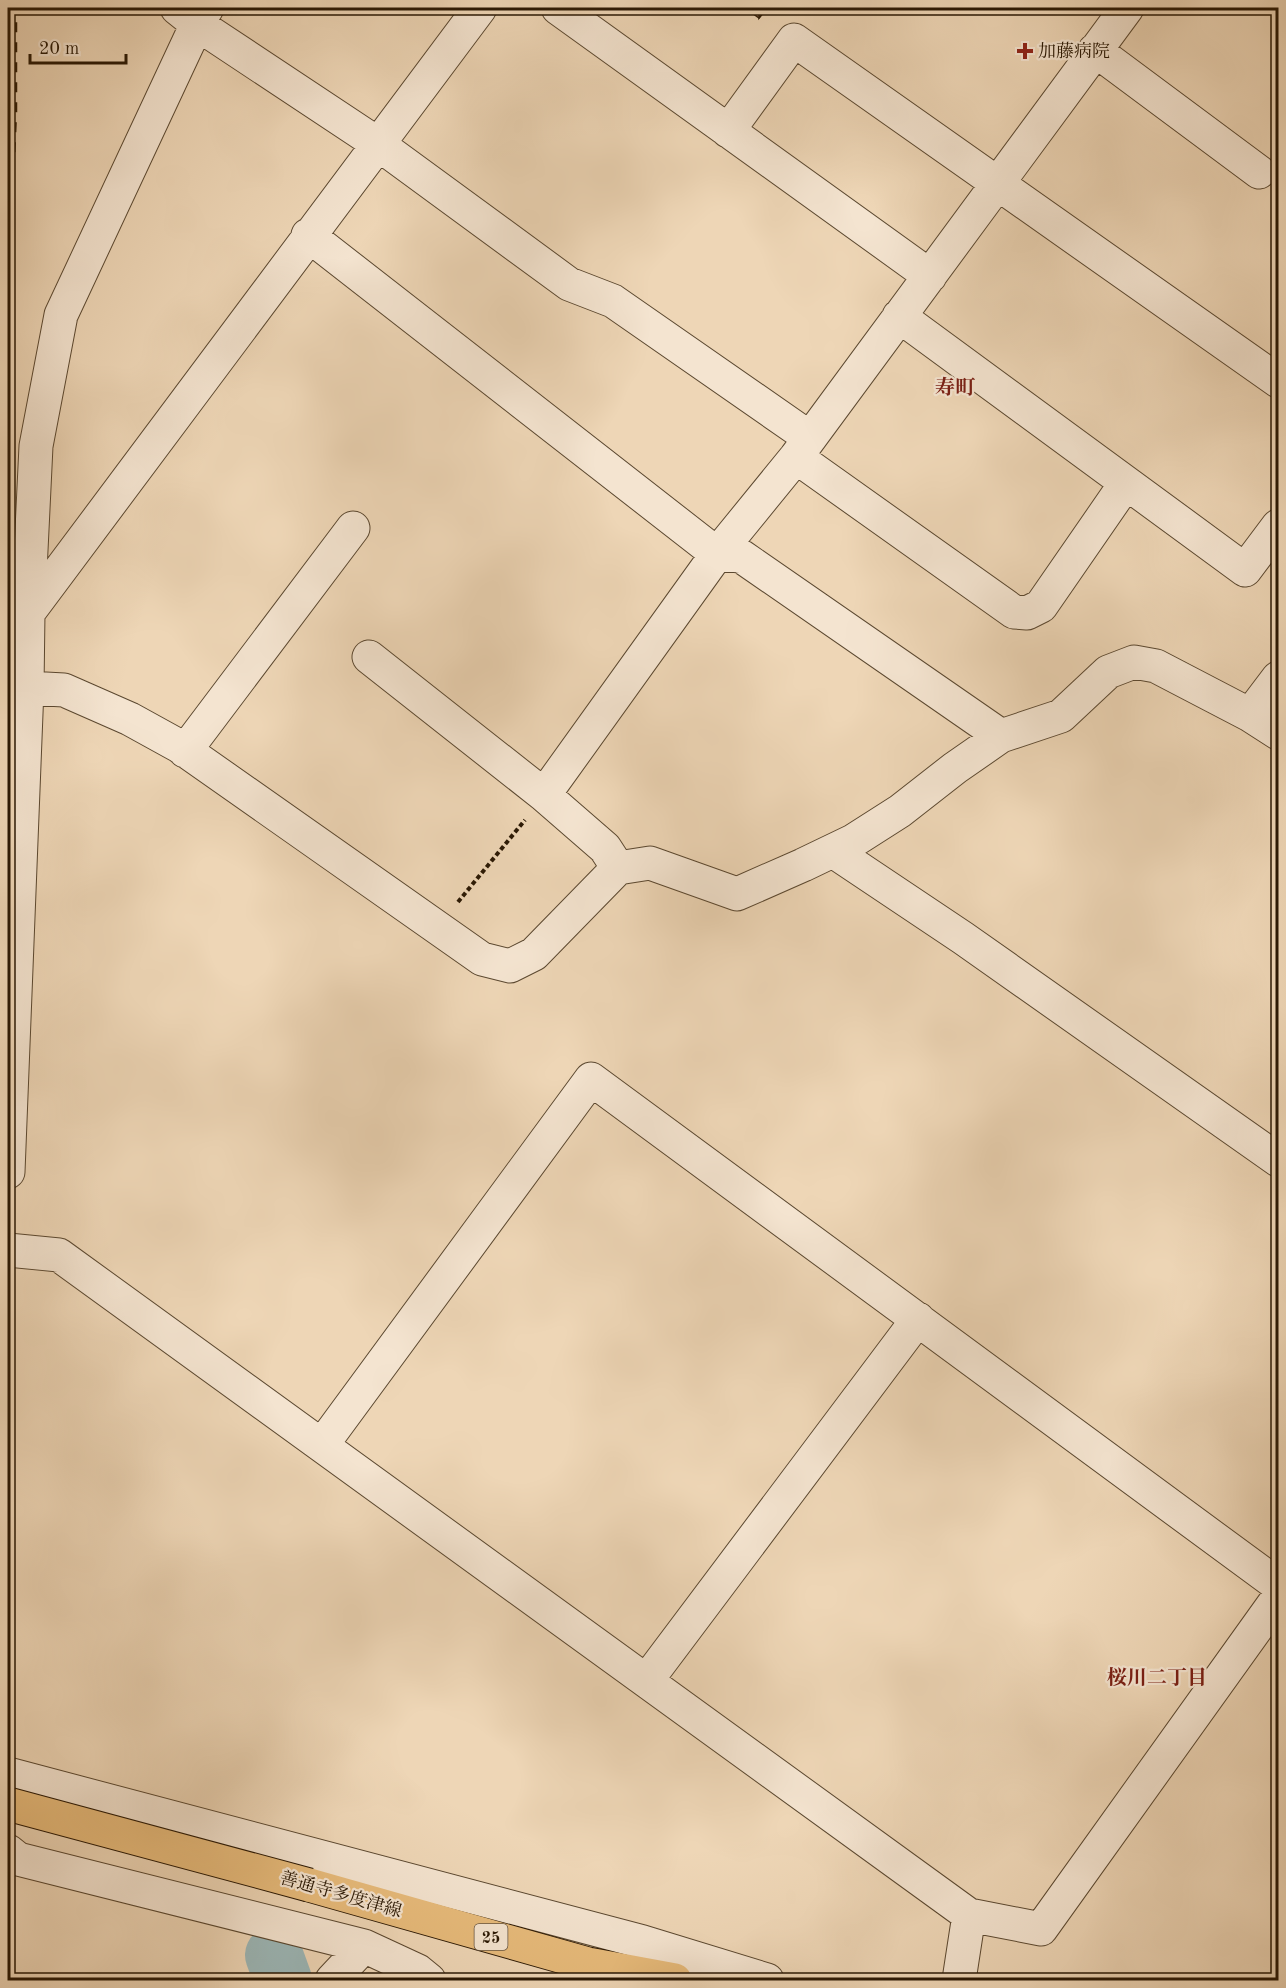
<svg xmlns="http://www.w3.org/2000/svg" width="1286" height="1988" viewBox="0 0 1286 1988" font-family="'Old Standard TT','Noto Serif JP',serif">
<rect width="100%" height="100%" fill="#eed6b6"/>
<filter id="stains"><feTurbulence type="fractalNoise" baseFrequency=".00333" numOctaves="4"/><feColorMatrix values="0 0 0 0 .2 0 0 0 0 .09 0 0 0 0 .02 0 0 0 .5 -.17"/></filter>
<radialGradient id="worn" r=".72"><stop offset=".6" stop-color="#630" stop-opacity="0"/><stop offset="1" stop-color="#630" stop-opacity=".3"/></radialGradient>
<g fill="none" stroke-linecap="round" stroke-linejoin="round">
<path stroke="#9cb7b7" stroke-width="58" d="M274 1955 283 1980"/>
<g stroke="#5b4830" stroke-width="35">
<path id="minor" d="M177 8 197 24 378 144 569 284 613 301 810 438
M558 8 930 276
M1095 50 1259 172
M728 131 794 40 1278 381
M308 235 717 554 741 556 1001 736
M899 316 1245 570 1278 526
M796 457 1014 612 1027 613 1041 606 1126 483
M28 613 480 8
M369 657 544 795 605 848 618 868
M27 688 64 690 130 719 179 746 482 959 510 966 534 954 618 868 650 863 737 894 803 865 853 841 900 811 955 768 1001 736 1061 716 1108 672 1134 662 1156 666 1250 715 1278 733
M1250 715 1278 678
M185 751 353 528
M544 795 717 554 796 457 1127 8
M833 851 963 938 1278 1160
M8 1172 27 688 28 613 36 446 61 315 197 24 207 8
M8 1250 59 1255 969 1915 959 1980
M322 1445 591 1079 1278 1585
M647 1680 918 1319
M8 1774 643 1942 767 1980
M8 1851 18 1859 364 1946 418 1971 429 1980
M969 1915 1041 1929 1278 1598
M332 1980 364 1946"/>
</g>
<g stroke="#2a1804" stroke-width="35">
<path id="major" d="M309 1885 588 1964 675 1980"/>
</g>
<path stroke="#2a1804" stroke-width="4" stroke-dasharray="4.5 3" stroke-linecap="butt" d="M458 902 525 820"/>
<use href="#minor" stroke="#f4e4d0" stroke-width="33"/>
<use href="#major" stroke="#e7bb7b" stroke-width="33"/>
<path stroke="#2a1804" stroke-width="4.5" stroke-dasharray="10 10" stroke-linecap="butt" d="M8 272 15 112V8"/>
<g stroke="#2a1804" stroke-width="35" stroke-linecap="butt">
<path id="major-bridge" d="M8 1804 309 1885"/>
</g>
<use href="#major-bridge" stroke="#e7bb7b" stroke-width="33"/>
</g>
<path fill="#c79379" stroke="#2a1804" stroke-width="1.5" d="M745 8H767L759 18Z"/>
<path fill="#a27863" stroke="#2a1804" stroke-width="1.5" d="M759 8H767L759 18Z"/>
<path fill="#8f2418" stroke="#f4e4d0" stroke-width="2" d="M1022 42h6v6h6v6h-6v6h-6v-6h-6v-6h6z"/>
<g text-anchor="middle" stroke-width="4.5" stroke-linejoin="round" paint-order="stroke">
<rect fill="#f4e4d0" stroke="#675541" stroke-width="1.5" x="474.5" y="1924" width="33" height="26" rx="4.5"/>
<g font-size="16" font-weight="bold" fill="#2a1804">
<text x="491" y="1943">25</text>
</g>
<g font-size="18" fill="#2a1804" stroke="#f4e4d0" text-anchor="start">
<text x="1038" y="57">加藤病院</text>
</g>
<g font-size="18" fill="#2a1804" stroke="#f4e4d0">
<text transform="translate(341 1894) rotate(16)" y="6">善通寺多度津線</text>
</g>
<g font-size="20" font-weight="bold" fill="#7a1f14" stroke="#f4e4d0">
<text x="955" y="394">寿町</text>
<text x="1157" y="1684">桜川二丁目</text>
</g>
</g>
<rect width="1286" height="1988" fill="none" stroke="#eed6b6" stroke-width="30"/>
<rect x="9" y="9" width="1268" height="1970" fill="none" stroke="#2a1804" stroke-width="3"/>
<rect x="15" y="15" width="1256" height="1958" fill="none" stroke="#2a1804" stroke-width="1.5"/>
<path d="M30 54v9h96v-9" fill="none" stroke="#2a1804" stroke-width="3"/>
<text x="39" y="54" font-size="18" fill="#2a1804" stroke="#f4e4d0" stroke-width="4.5" paint-order="stroke">20 m</text>
<rect width="100%" height="100%" filter="url(#stains)"/>
<rect width="100%" height="100%" fill="url(#worn)"/>
</svg>
